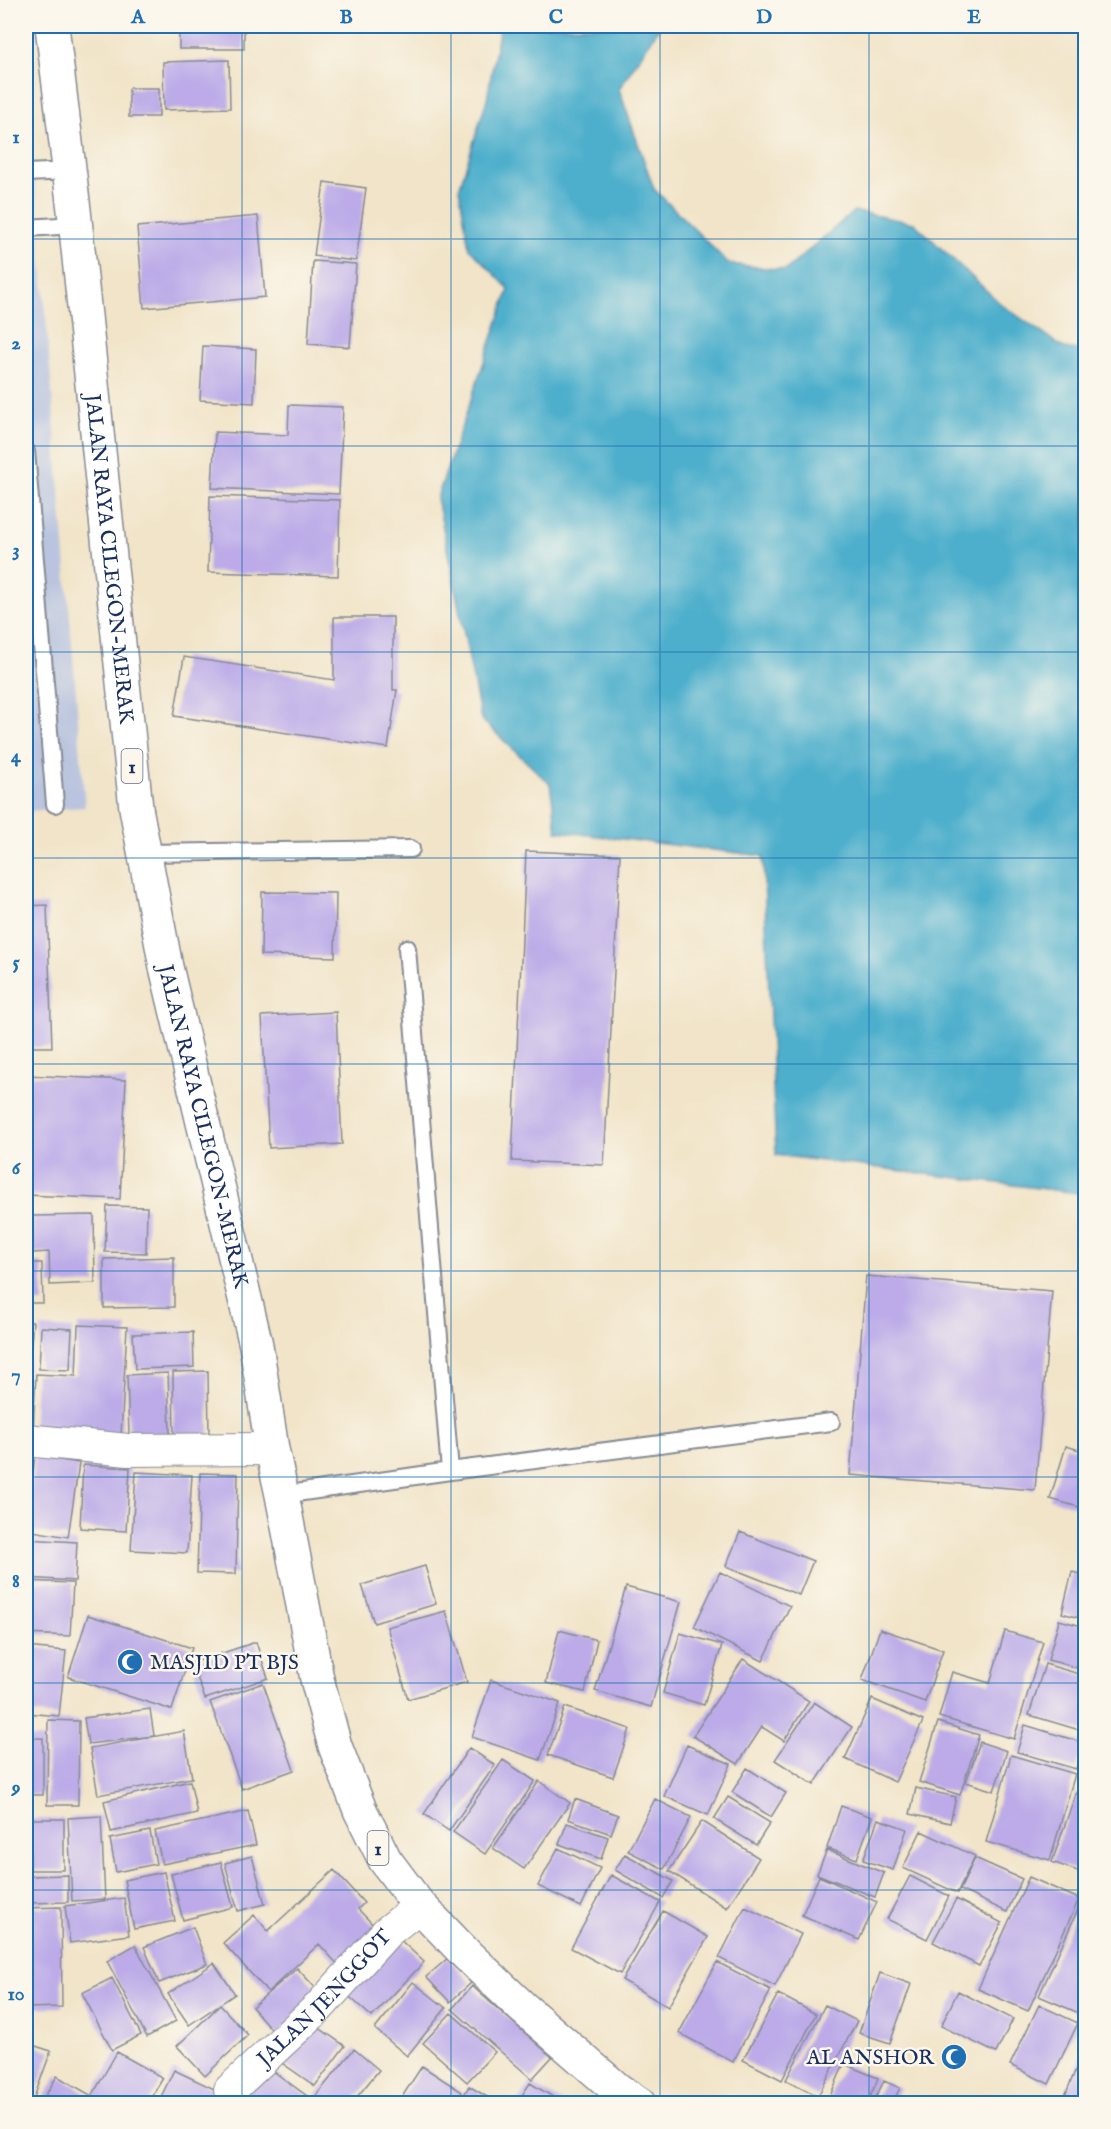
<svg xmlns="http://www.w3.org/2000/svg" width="1111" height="2129" viewBox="0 0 1111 2129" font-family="'IM FELL English',serif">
<rect width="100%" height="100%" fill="#fbf7ec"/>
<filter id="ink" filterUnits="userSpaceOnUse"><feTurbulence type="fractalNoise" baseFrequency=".0167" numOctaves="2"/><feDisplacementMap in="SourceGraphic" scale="12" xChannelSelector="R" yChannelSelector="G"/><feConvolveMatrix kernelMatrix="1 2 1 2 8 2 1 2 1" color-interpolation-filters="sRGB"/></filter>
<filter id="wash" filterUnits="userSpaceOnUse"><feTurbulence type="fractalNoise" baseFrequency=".008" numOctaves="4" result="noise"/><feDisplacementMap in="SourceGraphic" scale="24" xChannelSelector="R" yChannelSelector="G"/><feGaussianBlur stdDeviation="1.35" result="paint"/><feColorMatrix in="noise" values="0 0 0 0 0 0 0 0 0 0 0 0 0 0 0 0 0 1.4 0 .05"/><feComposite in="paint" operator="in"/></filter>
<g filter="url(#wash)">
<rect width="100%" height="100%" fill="#f1e4c8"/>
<path fill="#bac4de" d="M26 89 38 218 85 807 26 811Z"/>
<path fill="#4dafcc" stroke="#346f95" stroke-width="1.5" d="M500 26H660L619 89 654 189 729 264 786 270 854 211 914 223 1002 305 1064 348 1085 351V1194L776 1155 763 856 557 831 550 784 481 719 437 498 509 289 469 248 459 189 487 99Z"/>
<g id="blocks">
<path fill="#bcabe8" d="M179 26H244V49H179Z
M229 60 230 108 164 110 163 62Z
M129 88H159V117H129Z
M324 182 366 188 356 261 314 256Z
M258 216 265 297 144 308 137 227Z
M313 261 356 264 350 347 308 344Z
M203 346 256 349 254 403 200 400Z
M289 405 343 407 339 494 212 488 215 432 288 435Z
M210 496 340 500 338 576 208 572Z
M334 617H393V690H397L388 748 174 716 184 657 334 680Z
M526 851 620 855 604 1165 512 1161Z
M262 892 336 893 335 957 261 955Z
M47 905 52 1047H26V906Z
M336 1012 342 1144 269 1148 262 1016Z
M26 1075 126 1080 120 1199 26 1195Z
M107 1206 147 1207 146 1253 105 1252Z
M94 1215 95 1283 50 1285 49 1252 33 1253V1216Z
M174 1257V1307L104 1308V1259Z
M26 1263H42L43 1303H26Z
M866 1276 1052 1291 1035 1490 850 1475Z
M26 1321 33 1322 27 1386H26Z
M78 1325 127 1327 121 1436 33 1432 36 1374 76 1376Z
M41 1327 72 1329 70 1370 39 1369Z
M193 1332 194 1367 135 1369 133 1334Z
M208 1371 209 1436 174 1437 173 1372Z
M168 1373 170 1434 129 1435 127 1375Z
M1066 1446 1086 1452V1509L1050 1499Z
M35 1456 79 1463 68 1537 26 1530Z
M83 1465 130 1468 126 1531 80 1528Z
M136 1472 192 1475 187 1553 131 1550Z
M200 1473 238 1474 236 1574 197 1573Z
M740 1532 813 1561 799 1595 726 1566Z
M26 1539 77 1542 75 1581 26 1578Z
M425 1566 436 1604 374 1623 362 1585Z
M720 1572 790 1606 763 1661 694 1627Z
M1072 1572 1086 1575V1620L1062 1613Z
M26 1581 73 1583 70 1636 26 1634Z
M626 1587 681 1602 651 1707 595 1691Z
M446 1611 467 1682 408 1699 387 1627Z
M88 1615 192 1648 172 1710 68 1677Z
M1059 1620 1086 1627V1670L1048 1660Z
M880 1629 943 1650 925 1702 862 1680Z
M559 1630 597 1640 585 1692 546 1683Z
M1005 1631 1043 1642 1014 1739 939 1717 952 1672 990 1683Z
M680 1633 722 1645 704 1705 663 1693Z
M256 1642 268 1678 205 1699 192 1663Z
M26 1647 66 1651 59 1716 26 1713Z
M743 1659 809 1701 784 1741 762 1727 738 1764 693 1736Z
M1045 1664 1086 1676V1732L1029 1715Z
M491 1680 560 1703 540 1760 472 1737Z
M263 1683 294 1770 242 1789 210 1702Z
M872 1699 923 1721 895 1782 845 1759Z
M814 1702 852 1727 814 1785 775 1760Z
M565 1707 630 1729 613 1777 548 1755Z
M150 1709 154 1736 88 1744 84 1718Z
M48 1720 79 1721 78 1805H47Z
M938 1722 979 1735 960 1795 919 1782Z
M1025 1725 1084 1743 1076 1769 1017 1752Z
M184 1731 192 1778 98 1795 90 1748Z
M26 1738H43V1795H26Z
M980 1742 1007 1751 994 1791 966 1782Z
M687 1745 731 1764 708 1815 664 1796Z
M469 1748 495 1765 449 1831 424 1814Z
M1011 1755 1075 1774 1050 1860 986 1842Z
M503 1760 535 1781 485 1854 453 1832Z
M747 1768 786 1793 771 1817 732 1792Z
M190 1781 197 1813 111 1832 104 1801Z
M539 1781 570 1803 524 1869 493 1848Z
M916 1788 956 1797 950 1823 910 1814Z
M1076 1793 1086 1797V1874L1052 1862Z
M728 1797 770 1823 756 1845 714 1819Z
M575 1799 618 1815 611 1834 568 1819Z
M655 1799 691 1817 664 1869 628 1851Z
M841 1806 872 1817 857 1859 827 1848Z
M248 1811 256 1845 162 1864 155 1831Z
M101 1816 105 1899 72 1901 68 1818Z
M30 1819H64V1870H30Z
M878 1819 907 1829 893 1870 863 1860Z
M702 1821 759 1858 727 1908 669 1871Z
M567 1823 608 1837 601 1859 559 1844Z
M150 1831 156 1864 116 1872 110 1839Z
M921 1831 975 1856 957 1893 903 1868Z
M558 1848 600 1868 581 1907 538 1886Z
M827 1850 884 1873 875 1897 817 1874Z
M625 1854 673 1881 663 1898 615 1870Z
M252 1856 265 1904 238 1911 225 1863Z
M975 1858 1022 1879 1007 1912 960 1890Z
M221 1862 233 1907 183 1920 171 1874Z
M334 1870 364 1903 358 1909 381 1933 342 1969 319 1944 268 1992 223 1943 254 1915 268 1931Z
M164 1872 175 1921 134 1929 124 1880Z
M68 1875V1902L30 1903 29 1876Z
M611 1875 660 1902 620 1974 571 1948Z
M819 1876 877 1902 859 1940 802 1915Z
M910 1876 949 1896 927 1939 887 1919Z
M1029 1877 1079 1899 1028 2011 978 1989Z
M124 1898 129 1935 70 1943 65 1906Z
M956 1899 1002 1923 979 1966 933 1942Z
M61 1907 62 2007 26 2008V1908Z
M745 1907 801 1934 775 1986 719 1958Z
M1079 1907 1086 1910V2016L1039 1996Z
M663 1911 708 1937 668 2007 622 1980Z
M193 1927 207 1964 159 1983 144 1947Z
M394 1934 424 1962 372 2017 342 1990Z
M135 1945 176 2021 147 2037 107 1961Z
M448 1958 471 1983 450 2002 426 1977Z
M717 1962 771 1990 733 2062 679 2033Z
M214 1963 235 1994 189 2025 168 1994Z
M297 1968 323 1996 277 2036 252 2007Z
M880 1973 911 1984 890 2043 859 2033Z
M112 1978 141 2035 112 2050 82 1993Z
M413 1982 446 2008 407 2056 375 2029Z
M472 1986 552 2057 532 2079 452 2009Z
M958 1991 1013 2019 996 2053 941 2026Z
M778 1994 816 2014 782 2080 743 2060Z
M220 2005 248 2035 205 2076 177 2046Z
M825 2005 857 2021 818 2096 786 2080Z
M1039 2005 1078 2023 1049 2084 1010 2065Z
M451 2013 495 2052 467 2082 423 2043Z
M312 2023 345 2046 315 2086 282 2063Z
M26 2043 51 2051 32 2103H26Z
M1085 2047 1086 2103H1062Z
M354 2049 379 2070 352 2103H310Z
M117 2052 163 2078 148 2103H41L57 2076 92 2096Z
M844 2064 878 2078 868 2103H827Z
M266 2066 307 2096 302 2103H238Z
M422 2066 462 2092 455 2103H398Z
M174 2070 225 2094 220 2103H158Z
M884 2081 900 2088 892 2103H873Z
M530 2083 563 2103H517Z
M469 2086 497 2103H459Z"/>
</g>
</g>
<g filter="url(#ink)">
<use href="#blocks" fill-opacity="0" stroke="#868a93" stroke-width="1.5"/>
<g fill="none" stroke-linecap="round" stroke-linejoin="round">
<g stroke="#868a93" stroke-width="20">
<path id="lane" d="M26 173 70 171
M26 228 76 225
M26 451 55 804
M144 853 411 849
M407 948 450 1471
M282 1495 450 1471 831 1422"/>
</g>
<g stroke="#868a93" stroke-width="34">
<g id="street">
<path d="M26 1440 128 1450 272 1449"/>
<path id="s1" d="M230 2090 319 2007 387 1932 420 1906"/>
</g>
</g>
<g stroke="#868a93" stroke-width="36">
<g id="highway">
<path id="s2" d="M52 26 74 210 136 808 166 967 256 1345 272 1449 282 1495 317 1679 335 1746 360 1810 385 1860 418 1904 468 1956 522 2007 618 2090 639 2104"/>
</g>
</g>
<use href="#lane" stroke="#fff" stroke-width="16"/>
<use href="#street" stroke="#fff" stroke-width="32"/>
<use href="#highway" stroke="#fff" stroke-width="33"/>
</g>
</g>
<path fill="none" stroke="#1f6fb2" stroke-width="1.5" stroke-opacity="0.55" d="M242 26V2104M451 26V2104M660 26V2104M869 26V2104M26 239H1086M26 446H1086M26 652H1086M26 858H1086M26 1064H1086M26 1271H1086M26 1477H1086M26 1683H1086M26 1890H1086"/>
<defs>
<g id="mosque-disc" transform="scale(1.35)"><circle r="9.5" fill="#1f6fb2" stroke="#fbf7ec"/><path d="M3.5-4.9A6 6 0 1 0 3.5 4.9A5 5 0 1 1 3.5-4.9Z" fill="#fff"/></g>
</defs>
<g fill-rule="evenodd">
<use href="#mosque-disc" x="130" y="1662"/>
<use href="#mosque-disc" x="954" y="2057"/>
</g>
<g text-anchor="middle" stroke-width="5" stroke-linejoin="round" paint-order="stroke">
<g fill="#fbf7ec" stroke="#5e6b89" stroke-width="1.5">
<rect x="121.5" y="749" width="21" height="34" rx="4.5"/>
<rect x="367.5" y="1831" width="21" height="34" rx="4.5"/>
</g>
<g font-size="20" font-weight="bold" fill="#1b2f5e">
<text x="132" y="773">1</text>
<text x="378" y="1855">1</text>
</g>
<g font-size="21" fill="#1b2f5e" stroke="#fbf7ec">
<text dy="7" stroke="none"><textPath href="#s2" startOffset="536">JALAN RAYA CILEGON-MERAK</textPath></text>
<text dy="7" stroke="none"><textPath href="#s2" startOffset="1112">JALAN RAYA CILEGON-MERAK</textPath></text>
<text dy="7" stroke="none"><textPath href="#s1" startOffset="132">JALAN JENGGOT</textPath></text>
</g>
<g font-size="21" fill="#1b2f5e" stroke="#fbf7ec" text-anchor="start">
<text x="150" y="1669">MASJID PT BJS</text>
<text x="934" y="2064" text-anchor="end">AL ANSHOR</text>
</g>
</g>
<rect width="1111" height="2129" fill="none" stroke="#fbf7ec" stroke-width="66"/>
<rect x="33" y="33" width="1045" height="2063" fill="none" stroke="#1f6fb2" stroke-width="2"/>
<g font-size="20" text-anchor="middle" font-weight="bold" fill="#1f6fb2">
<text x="138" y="23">A</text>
<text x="346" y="23">B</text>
<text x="556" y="23">C</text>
<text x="764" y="23">D</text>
<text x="974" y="23">E</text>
<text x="16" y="143">1</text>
<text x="16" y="349">2</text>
<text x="16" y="556">3</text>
<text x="16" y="762">4</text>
<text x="16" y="968">5</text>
<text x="16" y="1174">6</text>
<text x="16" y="1381">7</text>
<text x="16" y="1587">8</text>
<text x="16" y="1793">9</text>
<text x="16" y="2000">10</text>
</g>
</svg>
